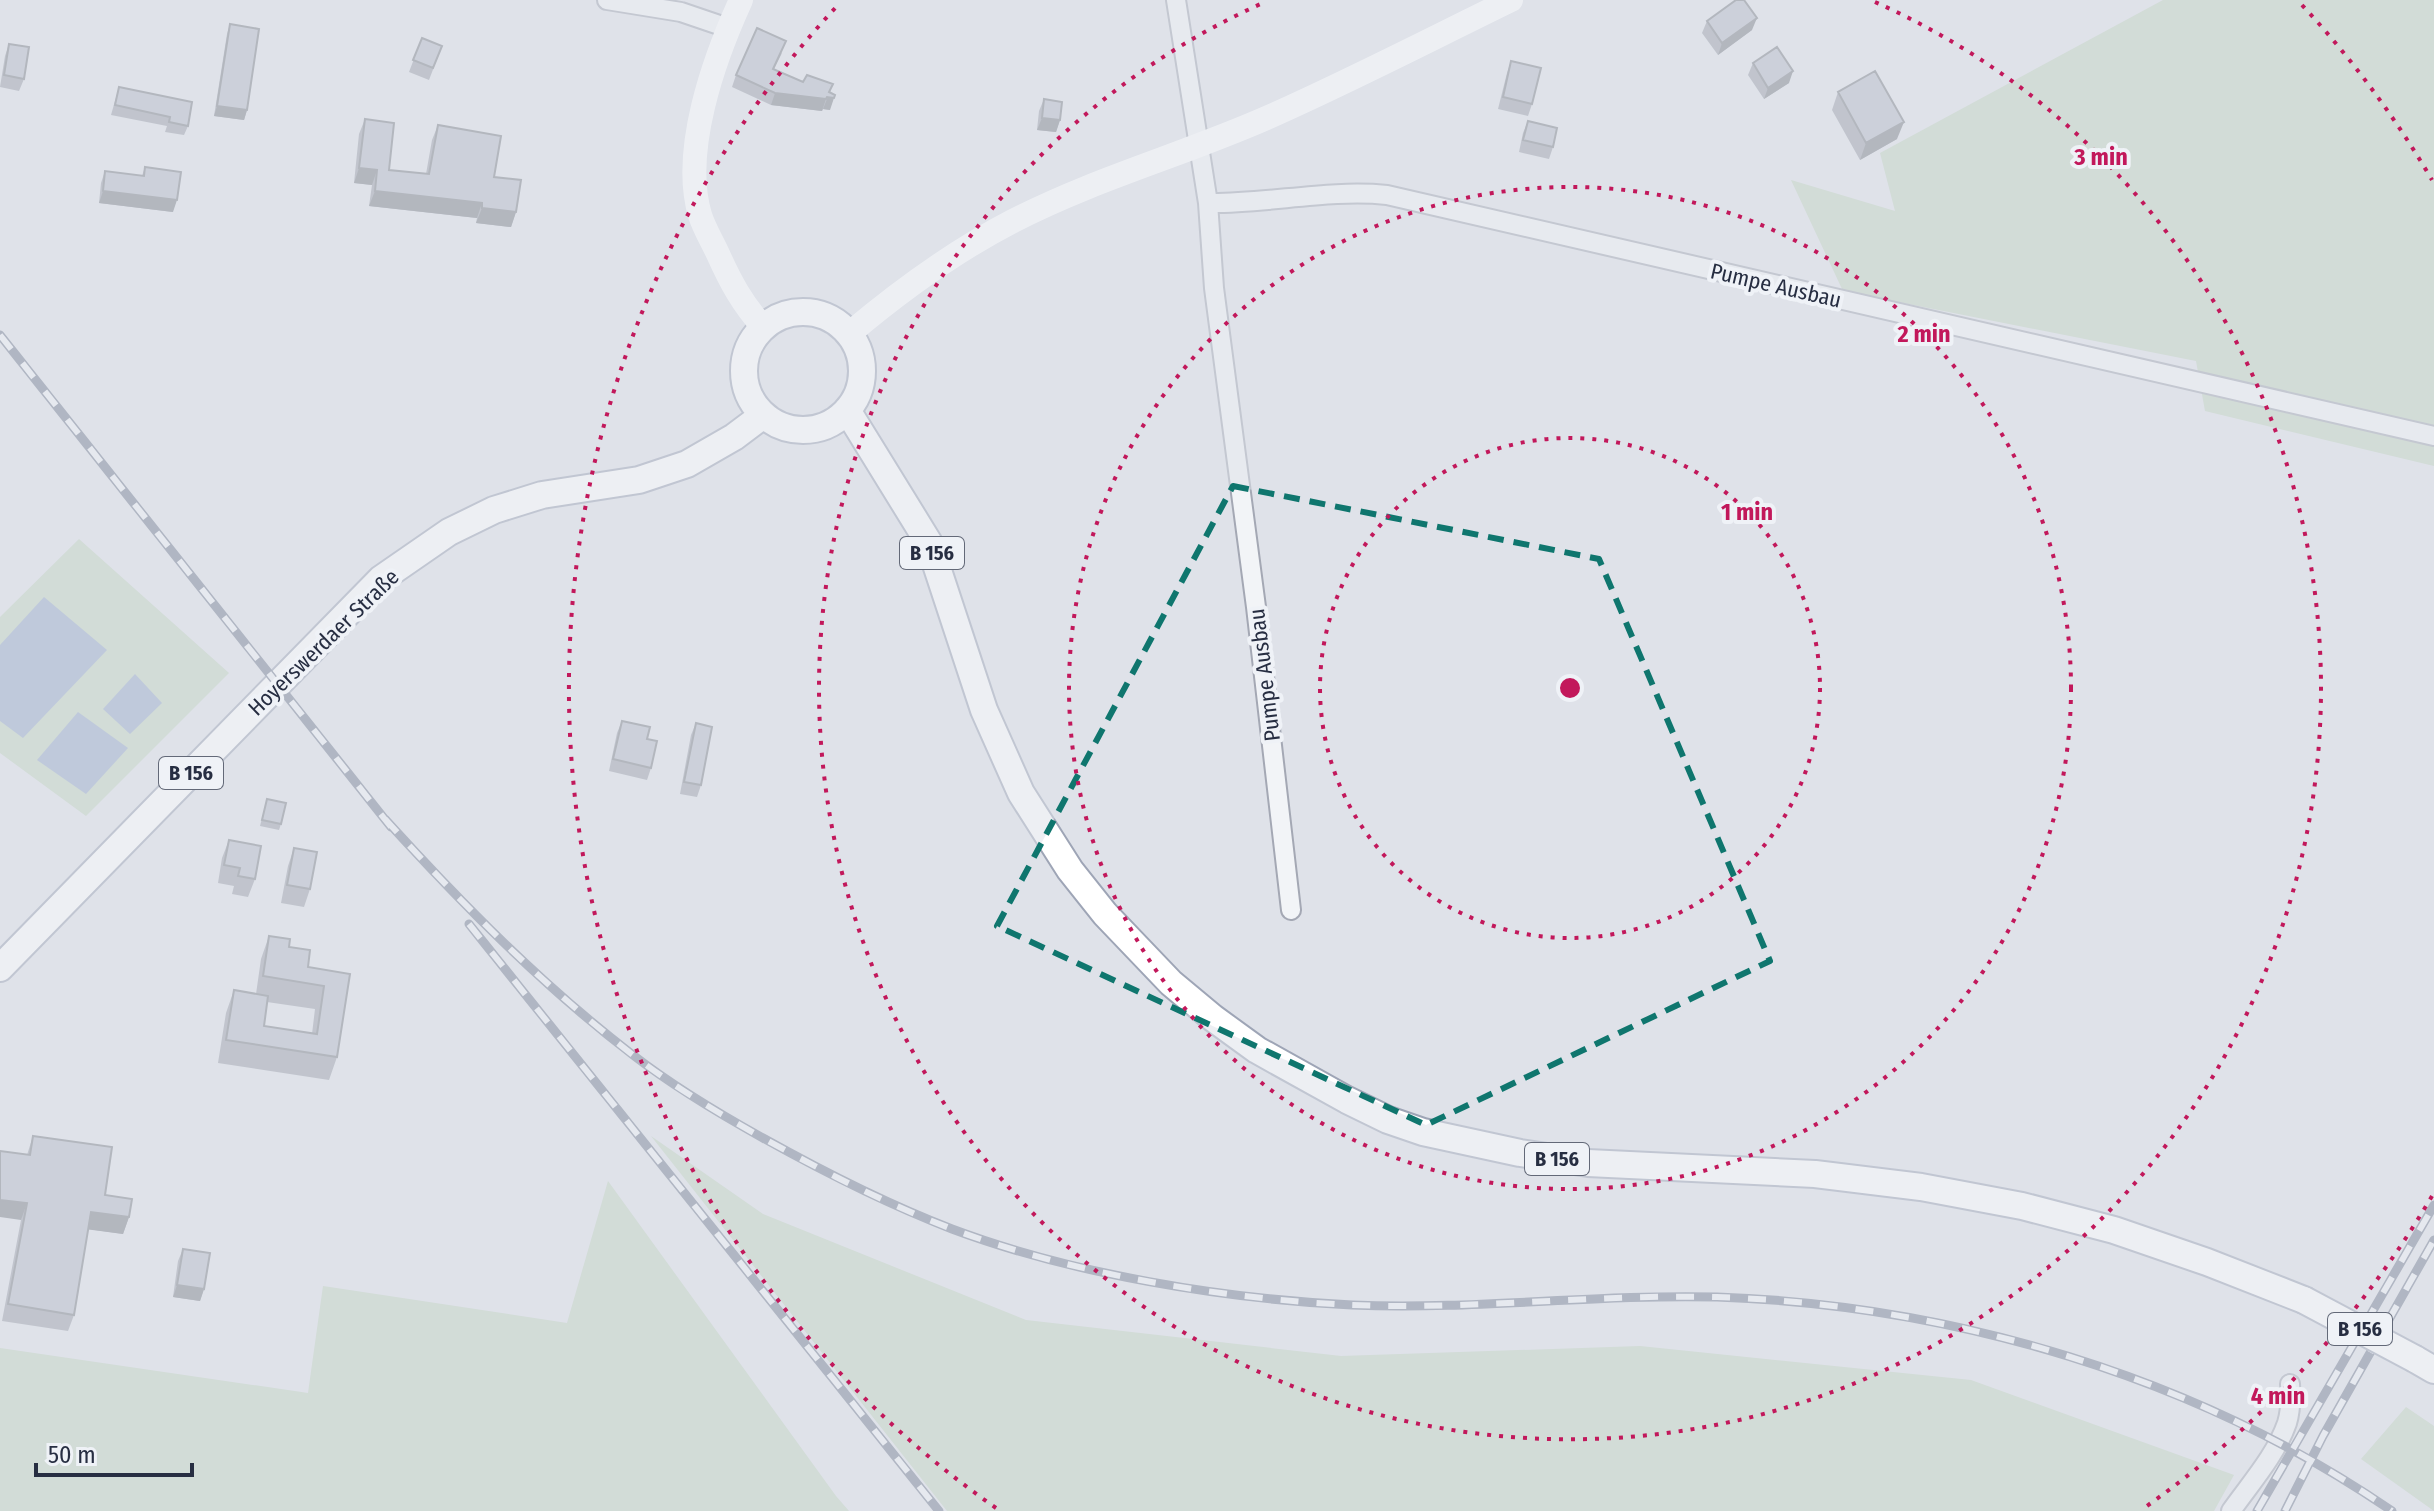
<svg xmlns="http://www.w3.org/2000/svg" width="2434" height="1511" viewBox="0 0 2434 1511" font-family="'Fira Sans Condensed',sans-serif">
<rect width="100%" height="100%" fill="#dfe2e9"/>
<path fill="#c3d4c0" d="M2163 0H2434V466L2205 411 2196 361 1843 291 1791 180 1895 211 1880 153Z
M79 539 229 673 86 816 0 753V617Z
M651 1136 763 1214 1026 1320 1341 1356 1640 1346 1971 1380 2234 1475 2214 1511H947Z
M608 1181 836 1496 849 1511H0V1348L308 1393 323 1286 567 1323Z
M2406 1407 2434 1426V1511L2361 1459Z"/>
<path fill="#99accb" d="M44 597 107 650 23 738 0 721V645Z
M135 674 162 703 130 734 103 709Z
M78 712 128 748 86 794 37 760Z"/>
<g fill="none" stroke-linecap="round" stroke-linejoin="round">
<g stroke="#a4a8b4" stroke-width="22">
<path id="street" d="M607 0 681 12 728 28
M1176 0 1208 203 1214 288 1256 607 1291 910
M1208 203C1268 204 1328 189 1387 195L2434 436
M2231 1511C2250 1484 2276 1455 2287 1423 2291 1410 2291 1398 2290 1384"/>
</g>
<g stroke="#9ea5b6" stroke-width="30">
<path id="primary" d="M744 371a59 59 0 1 1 118 0a59 59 0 1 1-118 0Z
M847 410 929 543 984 710 1021 793 1070 870 1105 914 1171 983 1213 1018 1257 1050 1347 1100 1388 1120 1423 1132 1520 1153 1588 1163 1815 1174 1921 1187 2022 1206 2114 1230 2207 1262 2304 1300
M0 968 381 579 449 532 494 510 542 495 639 480 687 464 734 437 762 416
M2415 1359 2434 1370"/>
</g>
<use href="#street" stroke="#f2f4f7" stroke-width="18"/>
<path stroke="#fff" stroke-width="24" d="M741 0C714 59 681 151 700 215 704 228 712 241 718 254 731 283 742 303 763 327
M849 334C901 290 953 252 1013 221 1096 178 1186 154 1271 116 1352 80 1431 39 1511 0"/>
<use href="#primary" stroke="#fff" stroke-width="26"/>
<g stroke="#788094" stroke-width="9">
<path id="rail" d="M0 335 391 827
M385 819C462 904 542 985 633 1055 673 1086 718 1113 763 1138 824 1172 887 1204 952 1229 1072 1274 1224 1299 1352 1305 1474 1310 1595 1294 1717 1297 1953 1305 2197 1377 2392 1511
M469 924 939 1511
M2257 1511 2434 1205
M2285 1511 2323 1436 2434 1240"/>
</g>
<use href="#rail" stroke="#eff2f7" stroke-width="6" stroke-dasharray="18" stroke-linecap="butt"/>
<g stroke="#9ea5b6" stroke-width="30" stroke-linecap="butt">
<path id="primary-bridge" d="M2304 1300 2415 1359"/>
</g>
<use href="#primary-bridge" stroke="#fff" stroke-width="26"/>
</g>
<path fill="#9da1ab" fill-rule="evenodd" d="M1707 21 1752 30 1718 55 1702 33Z
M230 24 247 110 244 120 214 116 227 34Z
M422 38 442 46 429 80 409 72Z
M9 44 24 79 19 91 0 87 5 56Z
M782 53 774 69 830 93V110L823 109 822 111 771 105 732 87 736 75Z
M1511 61 1532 104 1528 116 1498 109 1507 73Z
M1753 63 1789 83 1764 99 1748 75Z
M119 87 188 126 184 135 165 132 167 126 111 115Z
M1838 92 1897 139 1860 160 1832 110Z
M1044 99 1060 120 1056 132 1037 130 1039 111Z
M365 119 389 170 426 174 432 140 438 125 494 177 516 212 511 227 476 223 477 218 369 206 372 185 354 183 359 134Z
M1528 121 1553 147 1549 159 1519 152 1523 133Z
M145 167 173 212 99 203 101 183 105 171 142 176Z
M622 721 647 739 651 768 647 780 609 771 617 733Z
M696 723 701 785 697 797 680 794 691 735Z
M267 799 281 824 279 830 260 826Z
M229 840 255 879 248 897 232 894 234 886 218 883 222 858Z
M294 848 310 889 304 907 281 903 288 866Z
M269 936 289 947 308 967 350 974 337 1057 329 1080 218 1063 226 1013 234 990 256 994 261 959ZM267 1002 315 1009 312 1034 264 1026Z
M33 1136 105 1195 129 1217 123 1234 88 1229 74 1315 68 1331 2 1321 21 1220 27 1155Z
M183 1249 204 1289 200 1301 173 1297 178 1261Z"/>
<path fill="#7f838b" d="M1757 18 1752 30 1718 55 1722 43Z
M1793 71 1789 83 1764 99 1768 88Z
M833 84 828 97 834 98 830 110 823 109Z
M775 93 826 99 822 111 771 105Z
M217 106 247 110 244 120 214 116Z
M1042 118 1060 120 1056 132 1037 130Z
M1904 122 1897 139 1860 160 1866 143Z
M359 168 377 170 372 185 354 183Z
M103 191 177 200 173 212 99 203Z
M375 191 482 203 477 218 369 206Z
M482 208 516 212 511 227 476 223Z
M0 1200 27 1203 21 1220 0 1217Z
M91 1212 129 1217 123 1234 85 1229Z
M177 1285 204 1289 200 1301 173 1297Z"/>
<path fill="#b6bbc7" stroke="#7f838b" stroke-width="2" d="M1736 0H1744L1757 18 1722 43 1707 21Z
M230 24 259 29 247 110 217 106Z
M757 28 786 41 773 69 803 82 807 75 833 84 829 92 835 95 834 98 827 97 826 99 775 93 736 75Z
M422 38 442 46 433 68 413 60Z
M9 44 29 47 24 79 4 75Z
M1777 47 1793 71 1768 88 1753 63Z
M1511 61 1541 68 1532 104 1503 97Z
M1875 71 1904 122 1866 143 1838 92Z
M119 87 192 102 188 126 169 122 170 117 115 105Z
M1044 99 1062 102 1060 120 1042 118Z
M365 119 394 123 389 170 429 174 438 125 501 136 494 177 521 180 516 212 482 208V203L375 191 377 170 359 168Z
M1528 121 1557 128 1553 147 1523 140Z
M145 167 181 172 177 200 103 191 105 171 144 176Z
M622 721 650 727 647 739 657 741 651 768 613 759Z
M696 723 712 727 701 785 684 782Z
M267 799 286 803 281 824 262 820Z
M229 840 261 846 255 879 238 876 240 868 224 865Z
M294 848 317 852 310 889 287 885Z
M269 936 290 939 289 947 310 950 308 967 350 974 337 1057 226 1040 234 990 268 996 264 1026 317 1034 324 986 263 976Z
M33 1136 112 1147 105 1195 132 1199 129 1217 91 1212 74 1315 8 1304 27 1203 0 1200V1151L30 1155Z
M183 1249 210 1253 204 1289 177 1285Z"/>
<path d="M0 0H2434V1511H0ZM1233 486 1599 559 1770 961 1426 1125 997 926Z" fill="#dfe2e9" fill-opacity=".55" fill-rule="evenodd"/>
<path fill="none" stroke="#0f766e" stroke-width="6" stroke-dasharray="16 10" stroke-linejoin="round" d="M1233 486 1599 559 1770 961 1426 1125 997 926Z"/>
<g fill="none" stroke="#c2185b" stroke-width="4" stroke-dasharray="4 8">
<circle cx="1570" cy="688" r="250"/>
<circle cx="1570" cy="688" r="501"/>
<path d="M1875 2A751 751 0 1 1 1265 2"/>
<path d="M2432 1196A1001 1001 0 0 1 2144 1508M996 1508A1001 1001 0 0 1 838 5M2302 5A1001 1001 0 0 1 2432 180"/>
</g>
<g text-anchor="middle" stroke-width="8" stroke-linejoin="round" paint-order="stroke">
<g fill="#eff2f7" stroke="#636978" stroke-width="2">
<rect x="900" y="537" width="64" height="32" rx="6"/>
<rect x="159" y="757" width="64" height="32" rx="6"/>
<rect x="1525" y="1143" width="64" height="32" rx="6"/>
<rect x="2328" y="1313" width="64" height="32" rx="6"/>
</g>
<g font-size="20" font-weight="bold" fill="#272e42">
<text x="932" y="560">B 156</text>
<text x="191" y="780">B 156</text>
<text x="1557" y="1166">B 156</text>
<text x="2360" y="1336">B 156</text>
</g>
<g font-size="22" fill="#272e42" stroke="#eff2f7">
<text transform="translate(1776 285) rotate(13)" y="8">Pumpe Ausbau</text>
<text transform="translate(323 642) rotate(-44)" y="8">Hoyerswerdaer Straße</text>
<text transform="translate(1264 675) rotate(-97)" y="8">Pumpe Ausbau</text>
</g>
</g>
<circle cx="1570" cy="688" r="12" fill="#c2185b" stroke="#eff2f7" stroke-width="4"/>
<g font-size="24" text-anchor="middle" font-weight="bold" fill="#c2185b" stroke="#eff2f7" stroke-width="8" stroke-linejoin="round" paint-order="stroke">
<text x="2101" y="165">3 min</text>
<text x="1924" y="342">2 min</text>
<text x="1747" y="520">1 min</text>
<text x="2278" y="1404">4 min</text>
</g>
<path d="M36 1463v12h156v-12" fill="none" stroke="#272e42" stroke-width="4"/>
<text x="48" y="1463" font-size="24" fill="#272e42" stroke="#eff2f7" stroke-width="6" paint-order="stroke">50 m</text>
</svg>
